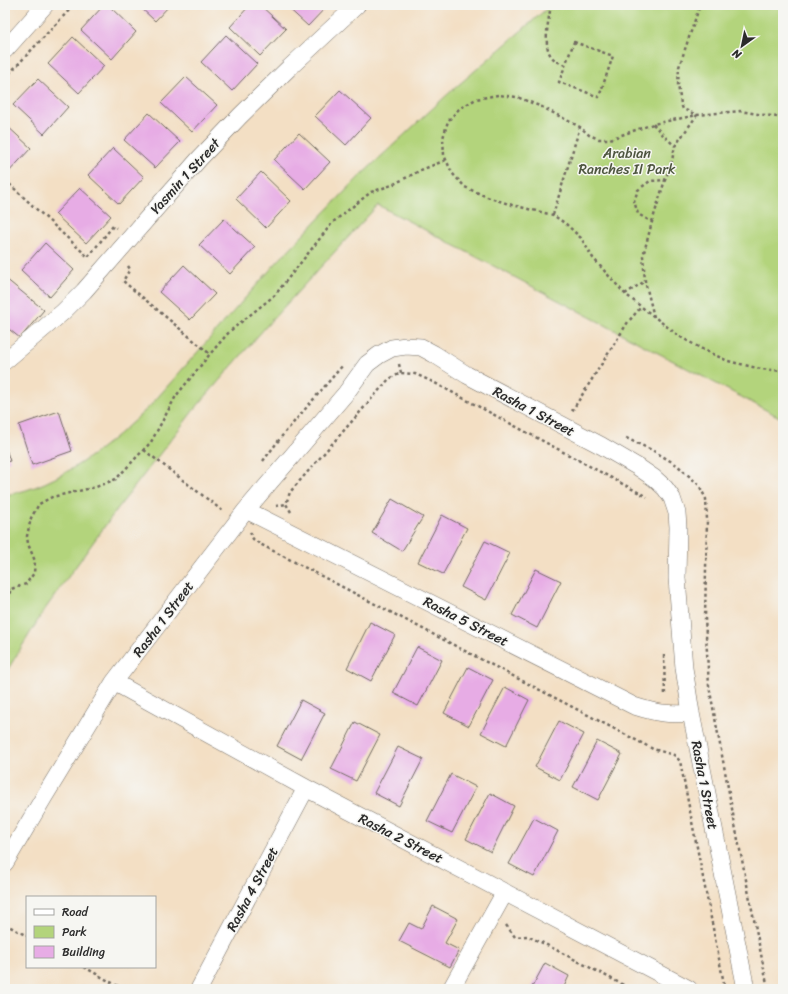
<svg xmlns="http://www.w3.org/2000/svg" width="788" height="994" viewBox="0 0 788 994" font-family="Sriracha,sans-serif">
<rect width="100%" height="100%" fill="#f6f6f2"/>
<filter id="ink" filterUnits="userSpaceOnUse"><feTurbulence type="fractalNoise" baseFrequency=".025" numOctaves="2"/><feDisplacementMap in="SourceGraphic" scale="8" xChannelSelector="R" yChannelSelector="G"/><feConvolveMatrix kernelMatrix="1 2 1 2 8 2 1 2 1" color-interpolation-filters="sRGB"/></filter>
<filter id="wash" filterUnits="userSpaceOnUse"><feTurbulence type="fractalNoise" baseFrequency=".012" numOctaves="4" result="noise"/><feDisplacementMap in="SourceGraphic" scale="16" xChannelSelector="R" yChannelSelector="G"/><feGaussianBlur stdDeviation="0.9" result="paint"/><feColorMatrix in="noise" values="0 0 0 0 0 0 0 0 0 0 0 0 0 0 0 0 0 1.4 0 .05"/><feComposite in="paint" operator="in"/></filter>
<g filter="url(#wash)">
<rect width="100%" height="100%" fill="#f3dfc4"/>
<path fill="#b3d47b" stroke="#6f8053" d="M551 5H783V419L378 205 270 322 193 411 115 512 43 612 5 674V495C59 487 111 443 150 406L277 262 359 177 448 94Z"/>
<g id="blocks">
<path fill="#e7ace5" d="M104 5H108L136 32 112 59 81 30Z
M138 5H170L155 21Z
M250 5H260L286 29 260 56 230 27Z
M285 5H328L308 26Z
M226 35 257 64 232 91 201 62Z
M73 37 104 66 79 93 48 64Z
M186 77 217 105 192 132 161 103Z
M38 79 68 107 44 134 13 105Z
M340 90 371 118 346 145 315 116Z
M149 113 180 142 155 168 124 140Z
M5 124 31 148 6 175 5 174Z
M299 133 330 162 305 189 274 160Z
M113 148 144 177 119 204 88 175Z
M261 172 291 201 266 228 236 199Z
M80 188 111 216 86 243 55 214Z
M224 219 255 247 230 274 199 245Z
M45 243 74 270 50 297 21 270Z
M184 265 215 294 190 320 159 292Z
M5 278 44 310 20 338 5 326Z
M59 411 72 451 32 465 19 425Z
M5 446 10 461 5 462Z
M392 499 423 517 402 551 372 533Z
M442 515 467 528 443 574 418 562Z
M485 541 510 553 486 600 461 587Z
M536 569 561 581 537 628 512 615Z
M370 622 395 635 371 681 347 668Z
M417 647 442 660 418 706 393 693Z
M468 667 493 680 469 726 444 713Z
M505 687 529 700 506 746 481 733Z
M301 700 325 713 301 759 277 746Z
M559 721 584 734 560 780 535 767Z
M355 722 380 735 356 781 331 769Z
M597 741 622 754 598 800 573 787Z
M398 747 423 759 399 806 374 793Z
M451 774 476 787 452 833 427 821Z
M490 793 514 806 491 852 466 839Z
M534 818 558 831 534 877 509 864Z
M433 906 458 919 445 943 459 950 450 967 399 941 409 923 421 929Z
M545 963 569 976 563 989H531Z"/>
</g>
</g>
<g filter="url(#ink)">
<use href="#blocks" fill-opacity="0" stroke="#716a61" stroke-width="1"/>
<g fill="none" stroke-linecap="round" stroke-linejoin="round">
<g stroke="#716a61" stroke-width="18">
<path id="minor" d="M5 50 45 5
M5 361 63 312 84 291 199 159 240 116 289 68 357 5
M246 510 634 706C656 713 667 715 691 713
M114 682 306 788 689 989
M5 863 44 797 114 682 246 510 346 393 367 364 379 355 392 348 406 346 421 347 434 354 467 375 602 446 638 467 654 478 665 488 672 498 677 513 678 527 677 578 684 668 691 713 746 989
M199 989 306 788
M451 989 505 892"/>
</g>
<path stroke="#716a61" stroke-width="2.5" stroke-dasharray="3 3" stroke-linecap="butt" d="M551 5C549 18 542 47 552 57 555 61 561 63 565 65
M574 42 613 56 599 97 559 82Z
M5 78 74 5
M783 118 740 111 697 115 653 124 610 139H599L589 135 580 127 542 107 517 97 498 95 476 99 459 109 448 121 443 138 444 155 452 173 465 187 487 197 512 205 553 215 566 224 581 238 593 258 625 294 679 336 702 349 728 361 761 369 783 371
M653 124 664 136 675 146
M5 180 88 257 113 226 116 228
M553 215 580 127
M652 222 665 180
M128 266 130 269 123 281 210 354
M625 294 645 281
M654 317 645 281 643 256 652 222 638 214 634 201 638 190 650 181 665 180 671 165 675 146 697 115 683 109 681 104 678 85 679 67 700 5
M399 364 401 373
M572 411 628 322 641 307
M626 438 652 450 677 465 699 485 706 499 707 520 705 618 709 686 736 830 768 989
M144 450 224 512
M263 461 282 436 343 365
M5 506V508
M276 506 286 504
M291 512 286 504 290 492 389 379 401 373 415 374 433 382 647 497
M250 532 253 539 260 544 653 749 674 755 680 761 725 989
M5 587 11 589
M5 605 11 589 26 584 34 573 35 561 28 544 27 536 31 518 39 504 52 497 96 487 116 479 151 442 176 396 210 354 230 331 275 295 333 222 371 192 392 185 421 170 446 160
M664 655 665 696
M5 924 27 936
M506 925 515 937 527 936 543 943 631 989
M84 967 123 989"/>
<use href="#minor" stroke="#fff" stroke-width="17"/>
</g>
</g>
<g text-anchor="middle" stroke-width="3" stroke-linejoin="round" paint-order="stroke">
<g font-size="14" fill="#4d553f" stroke="#f6f6f2">
<text x="627" y="158">Arabian<tspan x="627" dy="16">Ranches II Park</tspan></text>
</g>
<g font-size="14" fill="#2b2b2b" stroke="#f6f6f2">
<text transform="translate(185 176) rotate(-48)" y="5">Yasmin 1 Street</text>
<text transform="translate(534 411) rotate(28)" y="5">Rasha 1 Street</text>
<text transform="translate(163 619) rotate(-53)" y="5">Rasha 1 Street</text>
<text transform="translate(466 621) rotate(27)" y="5">Rasha 5 Street</text>
<text transform="translate(705 785) rotate(79)" y="5">Rasha 1 Street</text>
<text transform="translate(401 838) rotate(27)" y="5">Rasha 2 Street</text>
<text transform="translate(252 889) rotate(-62)" y="5">Rasha 4 Street</text>
</g>
</g>
<rect width="788" height="994" fill="none" stroke="#f6f6f2" stroke-width="20"/>
<rect x="26" y="896" width="130" height="72" fill="#f6f6f2" stroke="#a5a5a2"/>
<rect x="34" y="909" width="20" height="6" fill="#ffffff" stroke="#a5a5a2"/>
<text x="62" y="916" font-size="12" fill="#2b2b2b">Road</text>
<rect x="34" y="926" width="20" height="12" fill="#b3d47b" stroke="#a5a5a2"/>
<text x="62" y="936" font-size="12" fill="#2b2b2b">Park</text>
<rect x="34" y="946" width="20" height="12" fill="#e7ace5" stroke="#a5a5a2"/>
<text x="62" y="956" font-size="12" fill="#2b2b2b">Building</text>
<g transform="translate(742 46) rotate(213)" stroke="#f6f6f2" stroke-width="3" paint-order="stroke">
<path d="M0-3L7 15L0 10L-7 15Z" fill="#2b2b2b"/>
<text y="-6" font-size="11" font-weight="bold" text-anchor="middle" fill="#2b2b2b">N</text>
</g>
</svg>
